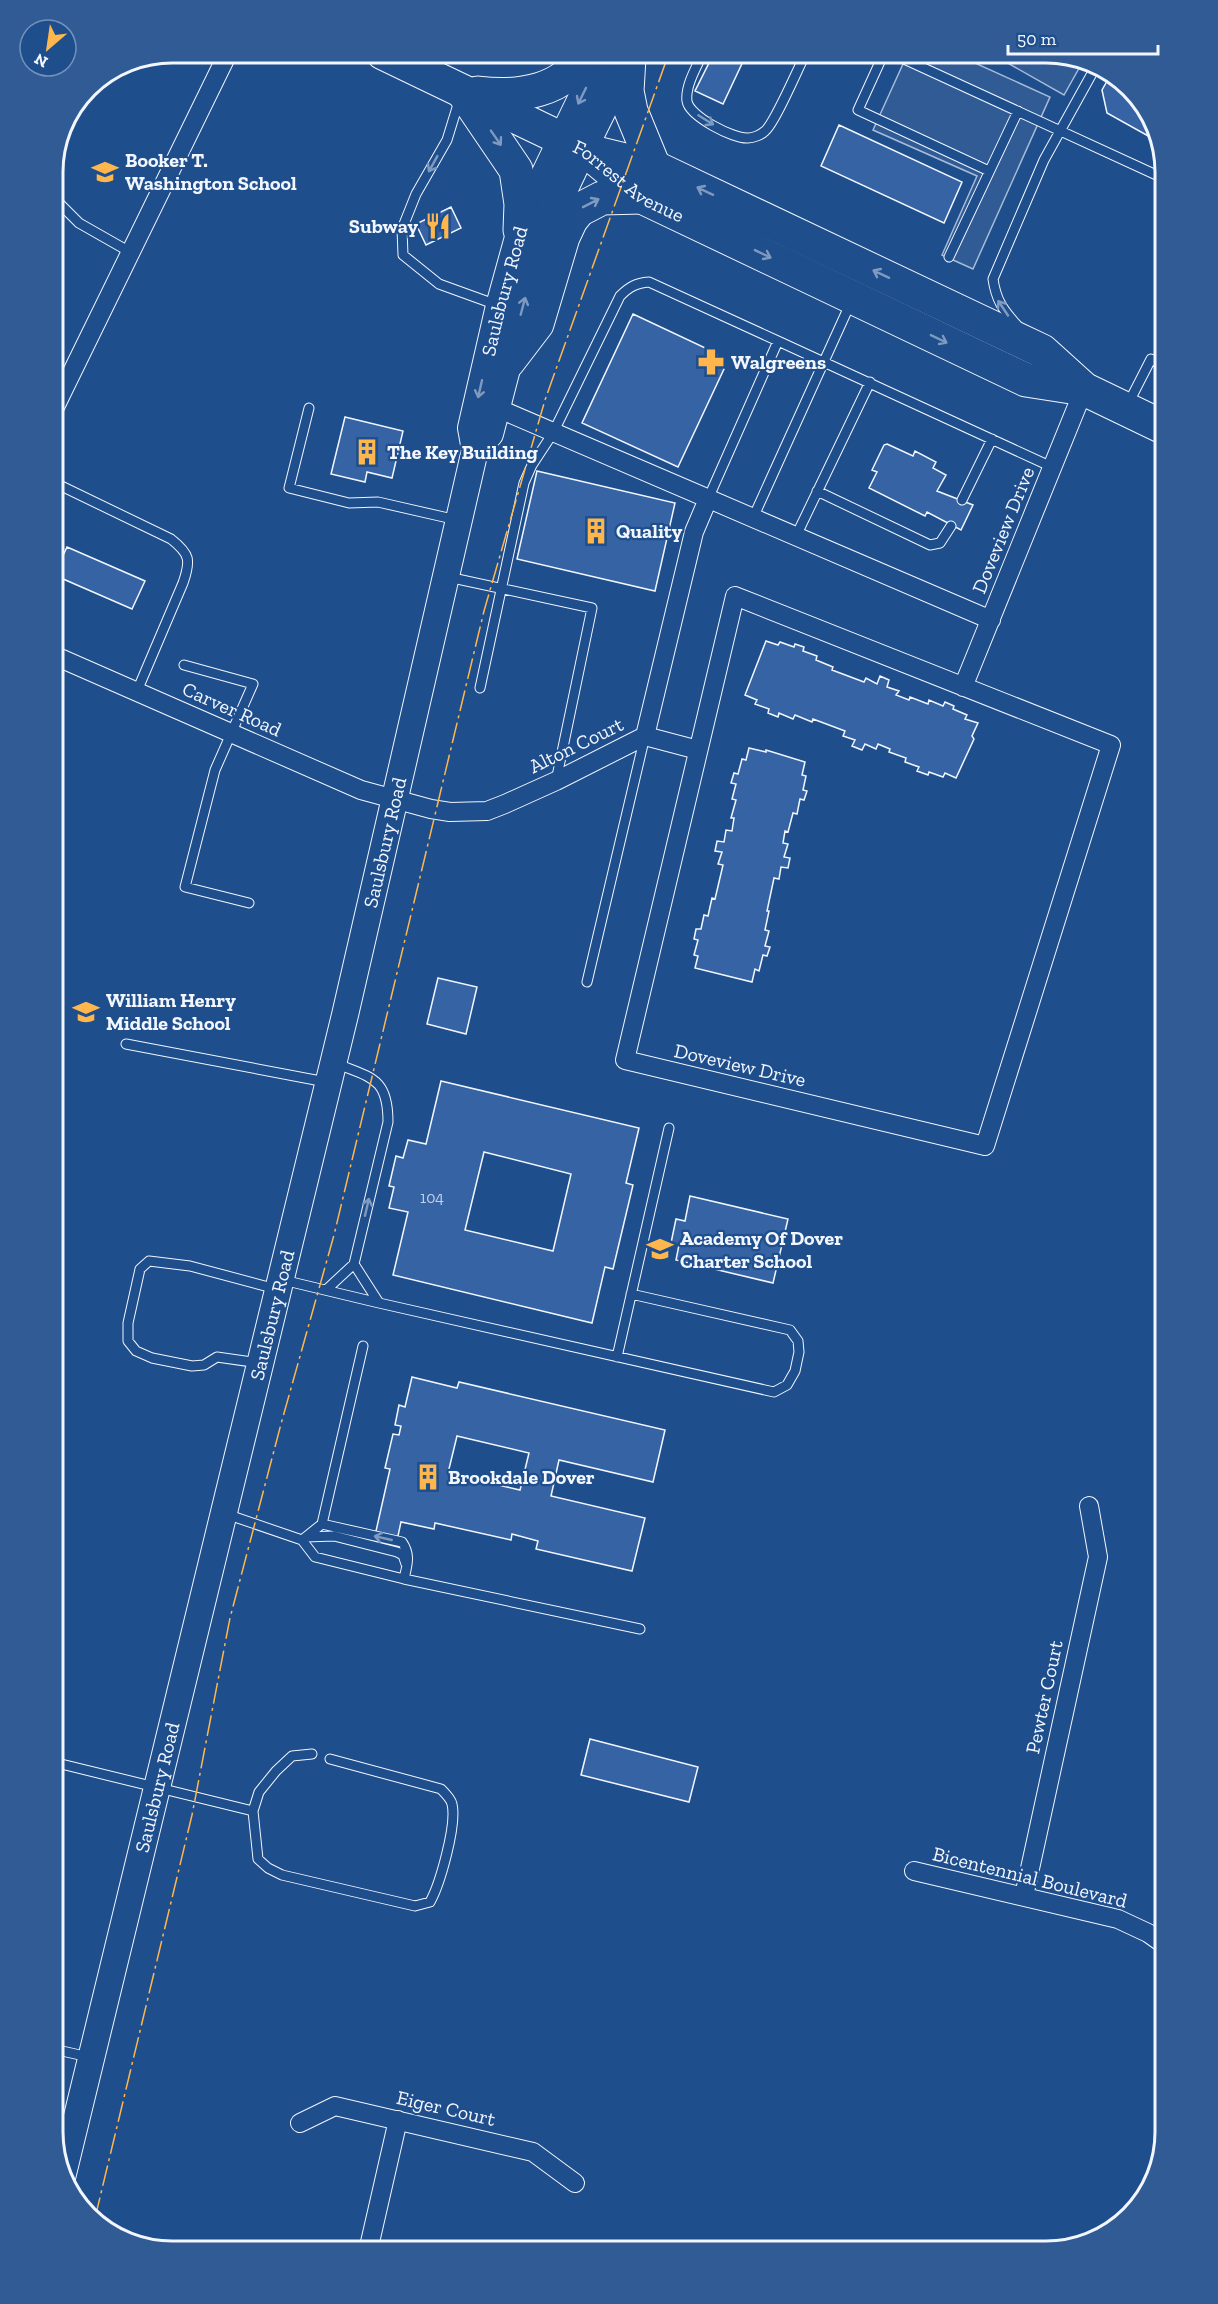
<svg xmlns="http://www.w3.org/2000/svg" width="1218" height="2304" viewBox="0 0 1218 2304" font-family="'Zilla Slab',serif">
<rect width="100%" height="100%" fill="#1f4e8c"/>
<path fill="#305b95" stroke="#a8bbd7" stroke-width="1.5" d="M908 53H953L1050 97 973 269 942 255 977 176 873 130Z
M990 53H1054L1082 63 1064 95Z"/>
<path fill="#446ba0" stroke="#a8bbd7" stroke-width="1.5" d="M143 2239 204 2251H165L137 2242Z"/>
<path fill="#3563a3" stroke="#f2f6ff" stroke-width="1.5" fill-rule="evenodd" d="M714 53H747L723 104 695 91Z
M1111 74 1118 77 1156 126 1159 142 1107 113 1102 90Z
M839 125 962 182 944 223 821 166Z
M451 207 461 228 426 245 416 224Z
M633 314 716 353 724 369 678 467 582 423Z
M345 417 403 431 392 478 367 472 365 482 331 474Z
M887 444 913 456 915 451 936 462 933 468 946 475 937 491 973 505 961 530 927 512 925 516 869 488 877 472 872 470 884 445Z
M537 471 675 503 655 591 517 559Z
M67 547 145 581 132 609 54 575Z
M766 641 778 645 780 642 794 647 795 644 804 647 803 651 817 656 816 660 833 667 832 670 864 682 866 678 877 684 880 676 889 680 887 687 899 691 896 695 909 700 910 697 928 704 929 700 943 706 945 702 954 706 953 709 967 715 965 719 978 723 972 736 974 739 956 778 945 773 943 777 929 772 928 775 917 771 919 767 905 762 906 758 889 752 890 749 878 744 876 749 865 744 862 750 852 746 855 740 843 736 845 731 813 719 812 722 795 715 793 719 779 713 778 717 768 713 769 709 755 704 757 700 745 695Z
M749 748 766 752V750L805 762 802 775 806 776 803 790 807 791 804 800 800 799 797 814 793 813 788 832 785 831 783 843 788 844 784 857 790 858 788 868 781 867 779 879 774 878 767 911H769L765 930 769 931 765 946 770 947 767 956 763 955 759 971 755 969 752 982 695 968 698 956 694 955 698 940 694 939 696 929H701L704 915 708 916 712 898 715 899 723 865 718 864 722 852 715 851 717 841 724 842 726 830 732 831 734 818H731L736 800 732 799 736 784 731 783 734 773 738 774 742 759 746 760Z
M438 978 477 987 466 1034 427 1024Z
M441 1081 639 1128 626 1183 633 1185 613 1269 605 1267 592 1323 393 1275 408 1212 389 1208 394 1187 389 1186 396 1156 403 1158 408 1140 426 1144ZM484 1152 571 1174 553 1251 465 1230Z
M690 1196 788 1219 773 1283 676 1260 679 1245 671 1243 676 1219 685 1221Z
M412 1377 457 1388 459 1382 665 1430 653 1482 559 1460 551 1496 645 1518 632 1571 536 1549 538 1541 512 1534 511 1540 435 1523 434 1529 401 1522 396 1545 374 1540 390 1469 385 1468 393 1434 399 1435 401 1426 395 1425 399 1405 405 1407ZM457 1436 529 1453 520 1490 448 1473Z
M590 1739 698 1767 689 1802 581 1775Z"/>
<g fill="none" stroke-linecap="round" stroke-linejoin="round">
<g stroke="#f2f6ff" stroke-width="11">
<path id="lane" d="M703 53C697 66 685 86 687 101 689 116 733 139 748 138 753 138 761 135 765 131 775 123 798 68 806 53
M884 53 858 110 989 171
M891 53 1165 179
M459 101 447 140 416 194 402 229 403 255 439 284 497 305
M53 197 79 223 130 252
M949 257 1018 111
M1017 325C1003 310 996 300 993 279L1044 160 1095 68
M778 341 1052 467
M1128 404 1151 359 1165 366
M309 408 289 488 349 503 378 502 457 520
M53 482 171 539C190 554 191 560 183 583L137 691
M817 491 930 545 940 543 951 526
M962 500 992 439
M753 518 851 302
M796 536 870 382
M448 577 592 608 556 781
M184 665 253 684 215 770 185 887 249 903
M480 688 524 483 532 465 553 433 620 296C629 287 636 283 649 282L778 341 708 499
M587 982 645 736
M126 1044 326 1082
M283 1280 379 1303 354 1264
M326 1290 354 1264 388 1122C388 1077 371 1078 335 1063
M379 1303 774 1392 787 1385 795 1371 799 1352 798 1341 790 1330 631 1294
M617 1357 669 1128
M259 1363 217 1357 204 1365 192 1366 152 1358 136 1351 128 1341V1323L140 1269 149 1261 190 1266 276 1289
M226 1514 302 1540 315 1557 404 1579 640 1629
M322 1524 363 1346
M306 1537 334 1536 397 1552 403 1555 406 1564
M302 1540 322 1524 402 1542C411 1555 407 1565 404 1579
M53 1762 253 1811 258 1859 268 1868 282 1875 415 1906 430 1902C440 1884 457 1825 452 1804 451 1799 445 1793 441 1789L330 1759
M253 1811 259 1792 276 1771 292 1756 312 1754
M53 2049 89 2057"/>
</g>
<g stroke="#f2f6ff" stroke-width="20">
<path id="street" d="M497 408 991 620
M53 411 228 53
M735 596 1111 745 985 1146 625 1060Z
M53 655 361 790 431 809 450 812 487 811 505 804 556 781 645 736 694 532 708 499
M963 687 1084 389
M645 736 698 750
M914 1871 1118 1919 1148 1933 1165 1945
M1024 1896 1098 1557 1089 1506
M300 2123 335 2106 533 2152 575 2183
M368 2251 398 2120"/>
</g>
<g stroke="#f2f6ff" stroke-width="28">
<g id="secondary">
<path d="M475 450 490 434 534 265C558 195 594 131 625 65"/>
<path id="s1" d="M62 2178 345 1015 475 450 471 428 499 306 520 230 532 200 603 53"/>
</g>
</g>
<g stroke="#f2f6ff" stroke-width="35">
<g id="highway">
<path id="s2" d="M383 53 585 150 642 197 1026 380 1084 389"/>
<path d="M629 58 627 91 631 111 654 167"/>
<path d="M463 92 516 170 521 204 520 230"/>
<path d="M478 93C517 98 566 92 584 53"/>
<path d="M592 152 654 167 1042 351 1084 389 1165 428"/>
<path d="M508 362 537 324 563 237 571 220 579 210 602 198 642 197"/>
</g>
</g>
<use href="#lane" stroke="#1f4e8c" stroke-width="9"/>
<use href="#street" stroke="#1f4e8c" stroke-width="18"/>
<use href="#secondary" stroke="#1f4e8c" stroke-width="26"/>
<use href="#highway" stroke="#1f4e8c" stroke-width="33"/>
<path stroke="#ffb74d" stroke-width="1.5" stroke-dasharray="21 4.5 3 4.5" stroke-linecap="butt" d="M95 2218 192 1815 230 1618 281 1424 334 1235 484 611 545 400 669 53"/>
</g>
<defs><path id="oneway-shaft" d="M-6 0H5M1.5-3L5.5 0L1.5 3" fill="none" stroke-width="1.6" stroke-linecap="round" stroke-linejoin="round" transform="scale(1.5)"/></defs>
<g stroke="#7e9ac0">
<use href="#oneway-shaft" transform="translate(582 96) rotate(116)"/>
<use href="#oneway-shaft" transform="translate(706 120) rotate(32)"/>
<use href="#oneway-shaft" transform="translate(496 138) rotate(55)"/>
<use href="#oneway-shaft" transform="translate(433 164) rotate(119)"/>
<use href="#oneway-shaft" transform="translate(705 191) rotate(-155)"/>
<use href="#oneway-shaft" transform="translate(591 203) rotate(-27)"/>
<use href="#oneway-shaft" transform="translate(763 254) rotate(26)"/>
<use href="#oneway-shaft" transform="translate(881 274) rotate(-155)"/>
<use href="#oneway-shaft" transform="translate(523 306) rotate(-75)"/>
<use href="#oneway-shaft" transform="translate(1003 308) rotate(-124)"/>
<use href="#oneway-shaft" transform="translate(939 339) rotate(26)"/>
<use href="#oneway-shaft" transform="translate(480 389) rotate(103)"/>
<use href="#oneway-shaft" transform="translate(367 1207) rotate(-77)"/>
<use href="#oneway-shaft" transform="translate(383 1538) rotate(-167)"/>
</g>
<defs>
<g id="school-bare" transform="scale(2.07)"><path d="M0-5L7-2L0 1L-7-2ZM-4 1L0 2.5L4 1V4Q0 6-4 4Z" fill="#ffb74d" stroke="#1f4e8c" stroke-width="2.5" paint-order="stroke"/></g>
<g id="restaurant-bare" transform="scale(2.07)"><path d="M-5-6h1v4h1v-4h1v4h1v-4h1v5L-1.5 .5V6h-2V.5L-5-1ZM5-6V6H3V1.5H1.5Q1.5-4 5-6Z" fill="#ffb74d" stroke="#1f4e8c" stroke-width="2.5" paint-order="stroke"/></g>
<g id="pharmacy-bare" transform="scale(2.07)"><path d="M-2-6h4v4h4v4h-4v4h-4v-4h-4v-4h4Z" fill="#ffb74d" stroke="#1f4e8c" stroke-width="2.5" paint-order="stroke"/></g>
<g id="building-bare" transform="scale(2.07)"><path d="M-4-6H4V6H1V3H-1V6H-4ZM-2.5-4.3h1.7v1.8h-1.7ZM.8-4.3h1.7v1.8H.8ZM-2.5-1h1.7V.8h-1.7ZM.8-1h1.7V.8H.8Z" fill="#ffb74d" stroke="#1f4e8c" stroke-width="2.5" paint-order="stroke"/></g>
</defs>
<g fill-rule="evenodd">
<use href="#school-bare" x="105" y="172"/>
<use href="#restaurant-bare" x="438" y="226"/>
<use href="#pharmacy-bare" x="711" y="362"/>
<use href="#building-bare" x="367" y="452"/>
<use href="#building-bare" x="596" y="531"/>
<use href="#school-bare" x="86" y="1012"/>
<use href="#school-bare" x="660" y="1249"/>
<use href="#building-bare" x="428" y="1477"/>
</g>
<g text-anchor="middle" stroke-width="4.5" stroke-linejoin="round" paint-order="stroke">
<g font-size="16" fill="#c3d1e8">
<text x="432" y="1203">104</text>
</g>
<g font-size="20" font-weight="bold" fill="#f2f6ff" stroke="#1f4e8c" text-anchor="start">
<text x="125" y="167">Booker T.<tspan x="125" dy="23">Washington School</tspan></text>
<text x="418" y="233" text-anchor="end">Subway</text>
<text x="731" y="369">Walgreens</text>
<text x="387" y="459">The Key Building</text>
<text x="616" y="538">Quality</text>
<text x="106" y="1007">William Henry<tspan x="106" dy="23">Middle School</tspan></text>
<text x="680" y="1245">Academy Of Dover<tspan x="680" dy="23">Charter School</tspan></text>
<text x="448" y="1484">Brookdale Dover</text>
</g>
<g font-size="20" fill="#f2f6ff" stroke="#1f4e8c">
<text dy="7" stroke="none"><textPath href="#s2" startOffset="278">Forrest Avenue</textPath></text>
<text dy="7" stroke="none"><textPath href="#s1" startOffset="1940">Saulsbury Road</textPath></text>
<text transform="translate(1003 530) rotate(-68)" y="7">Doveview Drive</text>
<text transform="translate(232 709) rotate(24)" y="7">Carver Road</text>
<text transform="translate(576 745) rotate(-26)" y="7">Alton Court</text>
<text dy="7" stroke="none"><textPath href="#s1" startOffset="1374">Saulsbury Road</textPath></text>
<text transform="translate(740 1065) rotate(13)" y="7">Doveview Drive</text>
<text dy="7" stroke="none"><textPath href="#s1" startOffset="888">Saulsbury Road</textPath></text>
<text transform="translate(1044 1697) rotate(-78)" y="7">Pewter Court</text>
<text dy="7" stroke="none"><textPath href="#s1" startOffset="402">Saulsbury Road</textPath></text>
<text transform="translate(1030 1877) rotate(14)" y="7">Bicentennial Boulevard</text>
<text transform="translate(446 2108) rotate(13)" y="7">Eiger Court</text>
</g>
</g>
<path d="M0 0H1218V2304H0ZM172 63H1046A109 109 0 0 1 1155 172V2132A109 109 0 0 1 1046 2241H172A109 109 0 0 1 63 2132V172A109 109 0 0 1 172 63Z" fill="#305b95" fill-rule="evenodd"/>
<path fill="none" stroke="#f2f6ff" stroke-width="3" d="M172 63H1046A109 109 0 0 1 1155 172V2132A109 109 0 0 1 1046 2241H172A109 109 0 0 1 63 2132V172A109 109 0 0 1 172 63Z"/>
<g transform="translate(48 48) rotate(209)"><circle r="28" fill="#1f4e8c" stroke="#7391ba" stroke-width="1.5"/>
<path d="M0-4.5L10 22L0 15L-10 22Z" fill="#ffb74d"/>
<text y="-9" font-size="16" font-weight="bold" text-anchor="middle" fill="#f2f6ff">N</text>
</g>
<path d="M1008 45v9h150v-9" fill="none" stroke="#f2f6ff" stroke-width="3"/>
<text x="1017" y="45" font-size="18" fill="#f2f6ff" stroke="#1f4e8c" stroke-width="4.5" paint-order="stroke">50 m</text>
</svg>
